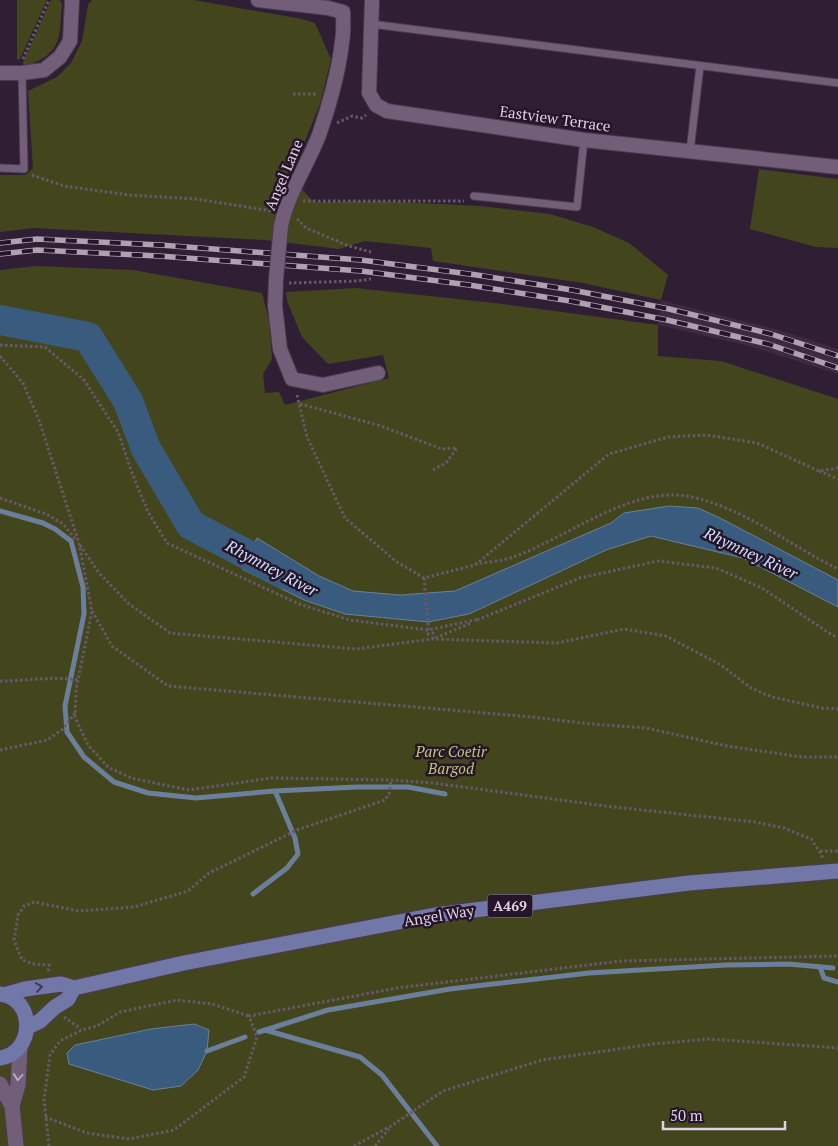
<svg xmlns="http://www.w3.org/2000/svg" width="838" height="1146" viewBox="0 0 838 1146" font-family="'PT Serif',serif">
<rect width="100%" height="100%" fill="#301e35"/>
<path fill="#3f2844" d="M661 300 786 332 838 349V374L745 345 658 325Z"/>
<path fill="#43461c" d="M17 0H47L20 59 17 60Z
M51 0H60L62 4C59 41 62 54 23 67V62Z
M92 0H194L302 19 315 23 331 59 320 104 290 177 314 202 379 201 480 206 550 214 593 227 629 243 668 275 661 300 583 283 433 261 431 248 365 241 339 249 265 240 34 228 0 232V175H25L33 168 28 91 57 77 71 63 82 41 88 5Z
M759 169 838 179V248L816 247 750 229Z
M36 266 133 270 262 293 269 320 272 359 263 374 265 393 279 392 285 405 389 378 383 355 328 364 302 337 287 301 286 292 356 288 503 304 658 325V356L721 361 838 399V1146H0V270Z"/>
<path fill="#395b7e" stroke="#6b7f9c" d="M669 506 698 508 720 518 838 580V607L743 558 651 536 606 550 469 614 428 622 345 614 304 600 242 569 257 538 319 576 353 591 400 595 455 591 611 523 624 513Z
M194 1024 209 1030 207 1051 198 1070 181 1086 153 1090 69 1064 67 1053 75 1045 151 1029Z"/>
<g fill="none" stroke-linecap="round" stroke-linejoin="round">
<path stroke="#6b7f9c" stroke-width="5" d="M0 511 43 523 55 529 71 541 83 587 84 614 65 706 67 732 84 757 114 782 148 793 196 798 275 791 357 787H408L445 794
M253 894 287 868 298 854 295 838 275 791
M820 967 824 978 838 982
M265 1030 360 1057 382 1075 437 1146
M259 1032 328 1010 450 989 589 973 726 965 788 964 833 968
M207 1051 245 1037"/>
<path stroke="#395b7e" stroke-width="30" d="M0 320 88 337 128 401 146 449 191 525 284 574"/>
<g stroke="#4c3c4f" stroke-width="9">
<path id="service" d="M371 24 838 83
M690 151 700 66
M0 168 24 169 22 73
M474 196 577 207 584 140"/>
</g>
<g stroke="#4c3c4f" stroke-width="16">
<path id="minor" d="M258 0 328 8 343 12C343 22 344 32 342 42 339 70 328 109 319 135 307 166 288 193 281 226
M372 0 369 93 376 105 387 111 584 140 838 167
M0 73H22L44 70 60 57 70 41 72 0
M276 279 275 306 280 349 292 379 323 385 378 373"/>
</g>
<g stroke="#4c3c4f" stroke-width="17">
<path id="tertiary" d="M0 1084 12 1106
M16 1146 12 1106 18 1085 20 1048"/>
</g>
<g stroke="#4c3c4f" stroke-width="17">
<path id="primary" d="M0 994C36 998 35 1053 0 1058
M4 995 25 989 61 984 74 988 184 963 435 915 689 883 838 871
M28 1027 40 1021 55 1007 68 999 74 988"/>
</g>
<path stroke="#68586c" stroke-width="3" stroke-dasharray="2.5 2.5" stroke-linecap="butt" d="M23 59 49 0
M293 94H317
M337 123 352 116 362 118 366 115
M32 175 64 186 129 195 196 199 272 211
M303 201H464
M297 219 306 228 349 246 371 252
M289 283 357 281 371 279
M0 345 45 347 84 380 118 432 132 473 148 512 167 543 299 604 350 620 428 630 479 619
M0 356 23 383 39 420 79 543 92 611 76 690 75 717 88 745 108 767 131 778 189 790 271 778 391 780 433 783 605 806 755 822 784 828 811 839 822 855V859
M297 395 307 437 345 518 397 562 424 578 475 565 609 454 668 437 706 435 757 443 819 471 838 468
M300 404 378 425 442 449 457 448 446 463 433 470
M819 471 838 479
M0 498 46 514 63 524 76 540
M80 545 99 573 129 604 170 633 356 649 433 639 557 643 624 629 666 636 721 665 751 688 772 697 822 708 838 709
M475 564C488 562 504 561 516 556 570 536 633 484 692 497 746 509 789 545 838 569
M424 578 428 622V634L433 633V639L471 623
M92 611 112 646 168 686 532 717 591 724 646 728 727 746 802 757H838
M477 620 580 578 658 561 716 568 762 588 832 635 838 637
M0 681C26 681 53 676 78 680
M0 750 47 740 63 729 75 713
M820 851H838
M48 971 49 965 34 964 22 960 14 940 18 915 24 906 34 902 78 911 134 907 188 891 209 873 297 830 385 800 389 794 391 780
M64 1017 81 1029
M45 1117 87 1133 129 1139 174 1130 244 1077 257 1037 249 1016 397 988 621 961 838 956
M49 1146 44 1100 50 1055 60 1041 82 1030 97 1026 120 1012 177 1000 212 1004 249 1016
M354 1146 391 1126 443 1091 542 1060 653 1044 710 1039 838 1048
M375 1146 389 1129"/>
<use href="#service" stroke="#735e79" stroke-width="7"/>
<use href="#minor" stroke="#735e79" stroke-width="14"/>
<use href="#tertiary" stroke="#735e79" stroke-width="15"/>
<use href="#primary" stroke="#7178a7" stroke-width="15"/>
<g stroke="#afa1b2" stroke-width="5.5">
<path id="rail" d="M0 243 37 239 160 245 361 260 477 275 572 290 669 309 771 334 838 356
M0 254 37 250 159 256 361 271 469 285 570 301 667 320 768 344 838 368"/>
</g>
<use href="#rail" stroke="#26142b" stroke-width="4" stroke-dasharray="11" stroke-linecap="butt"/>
<g stroke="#4c3c4f" stroke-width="16" stroke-linecap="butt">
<path id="minor-bridge" d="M276 279 281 226"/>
</g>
<use href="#minor-bridge" stroke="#735e79" stroke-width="14"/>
</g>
<defs><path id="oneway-chevron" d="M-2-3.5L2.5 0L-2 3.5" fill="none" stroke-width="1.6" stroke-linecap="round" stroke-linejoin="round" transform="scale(1.25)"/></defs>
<use stroke="#403756" href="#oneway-chevron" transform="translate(39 987) rotate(-8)"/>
<use stroke="#b9aabd" href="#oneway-chevron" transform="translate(18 1077) rotate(95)"/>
<g text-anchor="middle" stroke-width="5" stroke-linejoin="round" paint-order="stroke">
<rect fill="#26142b" stroke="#a89aab" stroke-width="1" x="487.5" y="894.5" width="45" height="23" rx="4"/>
<g font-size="14" font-weight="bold" fill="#dfd3e2">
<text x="510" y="911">A469</text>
</g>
<g font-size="15" fill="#dfd3e2" stroke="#26142b">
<text transform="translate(555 119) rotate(8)" y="5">Eastview Terrace</text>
<text transform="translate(284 175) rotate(-67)" y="5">Angel Lane</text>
<text transform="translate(439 916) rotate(-9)" y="5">Angel Way</text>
</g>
<g font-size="15" font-style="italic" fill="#c0c77b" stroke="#26142b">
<text x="451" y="757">Parc Coetir<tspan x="451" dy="17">Bargod</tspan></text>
</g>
<g font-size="16" font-style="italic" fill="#cce2fa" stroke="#26142b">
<text transform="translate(751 553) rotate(25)" y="6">Rhymney River</text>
<text transform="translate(272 568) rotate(28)" y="6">Rhymney River</text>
</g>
</g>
<path d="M663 1121v8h122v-8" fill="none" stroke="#dfd3e2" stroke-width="2.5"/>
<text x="670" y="1121" font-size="15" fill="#dfd3e2" stroke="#26142b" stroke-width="4" paint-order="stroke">50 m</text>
</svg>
